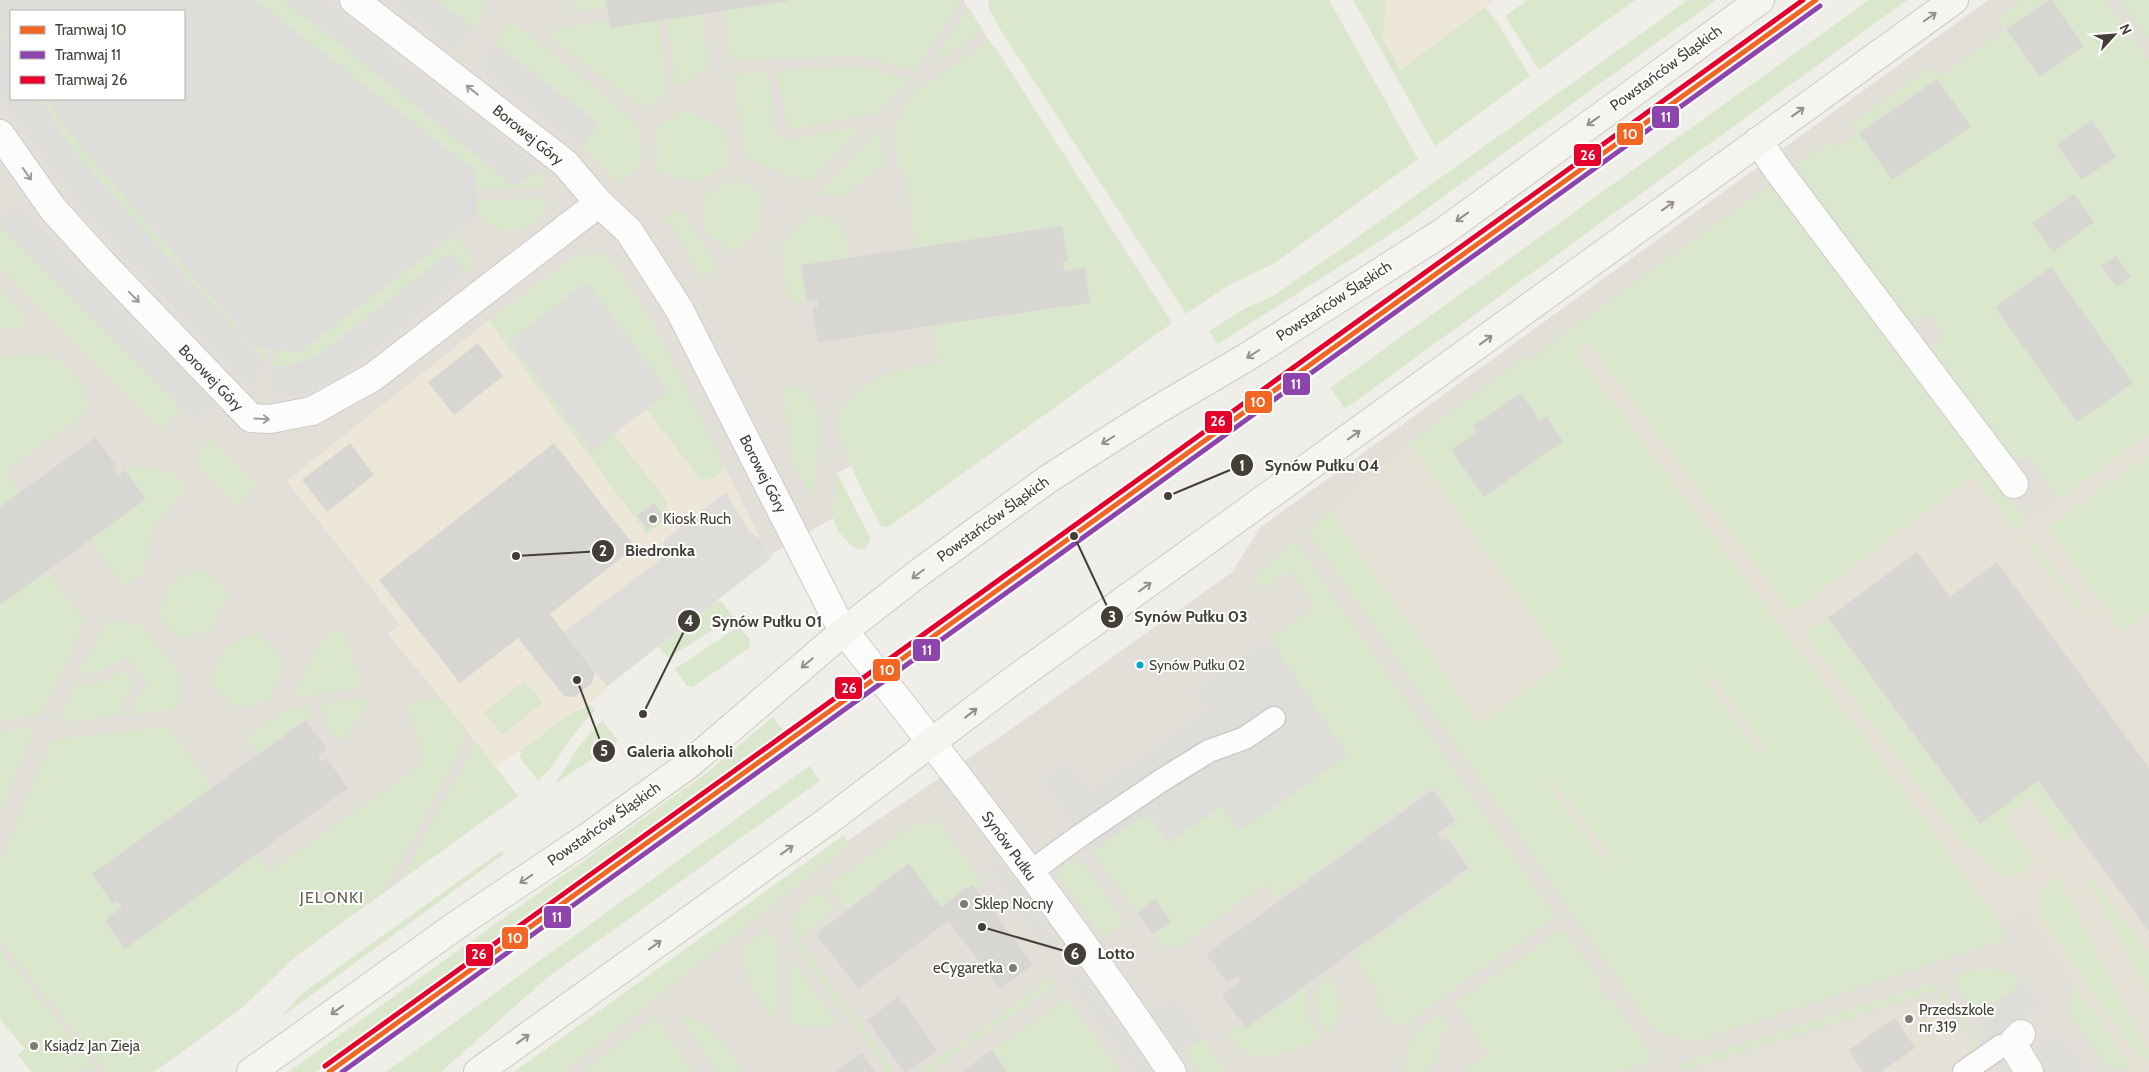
<svg xmlns="http://www.w3.org/2000/svg" width="2149" height="1072" viewBox="0 0 2149 1072" font-family="Cabin,sans-serif">
<rect width="100%" height="100%" fill="#efeee9"/>
<path fill="#e2dfd8" fill-rule="evenodd" d="M0 0H963L1172 323 888 527H882L852 465 838 473 833 518 773 553 770 559 652 321 570 260 478 329 287 481 401 625 389 635 430 684 518 796 296 956 243 1007 154 1072H32L18 1055 25 1049 0 1019ZM11 11H184V99H11Z
M1988 0H2149V1072H554L847 841 1007 732 1231 573 1261 527Z"/>
<path fill="#ede7da" d="M1386 0H1495L1400 70 1383 38Z
M590 253 601 254 611 260 652 321 770 559 607 687 606 691 600 696 567 716 496 768 430 684 388 634 401 624 287 481 478 329 570 260Z"/>
<path fill="#e5e1d6" d="M1762 198 2016 530 2149 434V1072H2135L2027 912 1688 1022 1330 511 1409 443 1566 662 1535 362Z
M1936 996 1993 1072H1694Z"/>
<path fill="#dbe7cc" fill-rule="evenodd" d="M255 0H282L343 46 516 188 539 168 547 188 476 190 474 170Z
M435 0H483C486 12 480 20 473 28Z
M576 0H606V7L570 13Z
M796 0H961L916 70 861 56 731 60 725 10Z
M988 0H1329L1418 159 1275 263 1227 286 1186 314 1000 29 989 8Z
M1353 0H1386L1383 38 1400 70 1485 7 1497 22 1530 76 1435 146Z
M1528 0H1635L1539 70 1505 16Z
M1688 0H1716L1397 230 1218 344 1209 331 1246 308 1271 297 1344 247Z
M1869 0H1907L1345 409 1330 388Z
M2023 0H2106L2149 60V434L2059 499 2027 455 2012 465 1927 349 1944 337 1928 314 1918 319 1903 318 1792 169 1831 141 1837 149 1857 135 1850 125 1931 66 1939 77 2006 30 1999 18Z
M2121 0H2149V39Z
M969 8 981 27 979 33 929 67Z
M702 14 710 67 676 88 667 19Z
M658 20 668 95 643 108 550 37 554 29 558 28 609 21 610 27Z
M512 24 520 27 634 120C644 133 642 150 642 166L618 183 582 146 599 123 495 44 505 27Z
M989 41 997 50 1172 323 888 527H882C869 505 837 443 838 420 838 417 841 413 842 410 860 377 905 367 939 363L933 326 1090 303 1085 267 1064 271 1063 263 1068 262 1062 226 916 248 904 169H898L894 132 911 95Z
M866 67 909 80 878 113 795 129 787 125 777 70Z
M768 72 776 136 794 139 855 127 858 132 808 183 746 158 733 74Z
M40 99H47L64 127 254 346 268 349 264 359 197 289 72 150Z
M686 109 724 128 730 165 695 183 657 171V127Z
M877 132H882L883 135 884 166 840 198 820 193Z
M736 178 763 192 760 229 735 253 705 232 704 197Z
M1771 184 2028 521 2016 530 1974 475 1791 613 1589 343 1576 352 1946 847 1944 848 1997 918 1999 917 2007 939 1694 1042 1653 1029 1308 531 1330 511 1480 724 1565 662 1409 443 1529 354 1535 362 1595 318 1539 358 1536 354ZM1696 666 1720 685 1769 753 1756 749ZM1550 775 1609 854 1608 867 1556 794Z
M546 198C546 201 547 207 545 210 540 224 519 233 505 231 494 229 486 221 477 215L476 200Z
M679 208 719 268 702 279 671 223 666 222 664 217Z
M813 212 836 221 845 229 848 258 801 265 807 301 789 302 780 244Z
M0 226 182 409 162 430 0 267Z
M452 236C465 246 482 257 467 274L449 253 318 356 292 365 272 367 278 350 299 353Z
M590 253 601 254 611 260 652 321 718 451 723 463V470L712 479H700L646 409 669 392 509 341 592 450 614 434 667 501 666 519 647 534 489 321 570 260Z
M0 288 26 315 21 328 0 329Z
M48 354C65 360 94 391 86 410 84 414 81 417 78 420L5 471 20 493 0 507V356Z
M791 386 806 389 822 420 812 500 793 462 784 393 786 389Z
M208 441H212L258 487 237 506 197 465 199 452Z
M2149 454V612L2123 631 2048 528Z
M133 465 175 473 187 487 152 530 144 574 124 585 90 540 146 499 125 470Z
M837 473 871 539 866 547 859 550C848 545 834 529 833 516 832 503 836 486 837 473Z
M2032 538 2085 610 2080 613 2027 542Z
M1295 540 1556 917 1408 1022C1389 1028 1384 1014 1375 1000L1380 995 1352 955 1472 869 1446 832 1460 822 1434 786 1278 899 1266 883 1187 942 1178 947H1164L1152 934 1171 922 1155 899 1137 912 1093 851 1148 813 1222 806 1239 831 1347 756 1269 639 1316 607 1291 570 1263 590 1254 577Z
M199 568 229 592 213 629 180 639 159 616 168 585Z
M48 571 85 621 44 711 39 715 0 722V605Z
M715 601 722 602 733 617 668 658 659 646Z
M1828 618 1979 824 2038 781 2076 831 2063 841 2030 797 2004 818 2036 861 2021 874 2011 878 2004 875 1959 839 1805 634Z
M109 620 142 625 180 673 182 694 176 709 133 715 132 707 147 683 127 657 96 674 78 672Z
M739 626 750 640 749 648 693 687 687 686 675 669Z
M336 631 345 634 362 687 293 698C301 683 320 634 336 631Z
M258 632 285 660 271 700 237 709 209 681 227 646Z
M124 670 134 684 121 707 122 714 59 723 75 683 98 685Z
M525 681 543 703 502 735 484 712Z
M363 698 368 704 345 739C329 744 325 715 321 704Z
M442 699 466 729 460 752 384 892 295 956 243 1007 154 1072H108L0 940V863L52 740 168 726 213 788 92 874 113 904 117 901 122 907 105 920 125 948 257 854 270 871 396 783 424 761 407 703Z
M590 704 595 711C572 731 560 761 538 781L520 757 521 750 567 716Z
M309 706 315 713 259 754 246 738 286 710Z
M773 717 786 734 315 1072H288L708 772Z
M602 720 618 741 555 784 577 749Z
M36 725 0 814V732Z
M476 742 518 796 402 879Z
M809 766 820 781 548 977 441 1072H386Z
M934 821 941 825 984 883 976 889 972 884 941 907 909 863 847 910 828 885 911 827 925 822Z
M844 835 850 844 563 1072H514Z
M501 851 504 854 280 1018 298 997 311 987Z
M1078 857 1125 922 1103 937 1056 873Z
M2058 876 2107 973 2149 1051 2148 1063 2142 1061 2039 916V891Z
M2093 879 2149 953V994L2091 886 2089 882Z
M821 890 835 909 798 939 895 1072H889L793 942C795 909 794 910 821 890Z
M767 929 779 943 778 1020C752 998 746 980 743 948Z
M1563 929 1603 985 1600 988 1609 1001 1613 999 1651 1053V1062L1619 1072H1461L1488 1055 1455 1003Z
M0 950 97 1069 71 1072H32L18 1055 25 1049 0 1019Z
M791 958 839 1025 819 1027 789 1024Z
M1981 968 2009 972 2023 983 1977 1016 1957 987 1954 979 1958 974Z
M1329 971 1333 976 1330 979C1345 1001 1347 1015 1326 1034L1317 1019 1315 989 1326 981 1323 976Z
M1052 976 1055 984 1054 987 930 1072H920L1042 985 1041 983Z
M2073 980 2134 1071 2109 1068 2070 1015Z
M1928 984 1945 991 1976 1035 1979 1043 1976 1049 1971 1041 1973 1042 1975 1039 1940 993 1935 991 1681 1072 1682 1065 1689 1061Z
M1304 989 1308 994 1309 1021 1321 1038C1299 1051 1257 1067 1236 1045 1232 1041 1228 1037 1228 1032L1239 1024 1245 1031Z
M1068 999 1121 1072H1007L992 1050Z
M1441 1013 1450 1026C1438 1036 1437 1047 1438 1062L1423 1072H1405C1407 1037 1414 1032 1441 1013Z
M678 1014C713 1024 725 1043 744 1072H717Z
M656 1016 693 1072H582Z
M1203 1038 1227 1072H1199L1184 1051Z"/>
<path fill="#deddd9" d="M0 0H255L474 170 478 214 452 236 298 353 254 346 64 127 47 99H184V11H11V39L0 21Z
M282 0H323L539 168 516 188 343 46Z
M388 0H435L473 28 456 50Z
M0 35 11 53V99H40L73 150 197 289 264 359 251 386 243 381 82 210 21 125 0 89Z
M495 44 599 124 582 146 478 67Z
M17 204 213 403 195 421 0 226V217Z
M450 252 467 274 373 351 335 380 311 392 292 395 273 396 272 367 292 365 318 356Z
M587 282 669 392 592 451 509 341Z
M726 492 749 531 759 538 770 559 607 686 564 632 660 560 665 539Z
M1269 639 1347 756 1239 831 1222 806 1168 843 1147 813 1093 851 1042 780 1067 761 1090 793 1208 710 1195 691Z
M997 860 1053 937V945L1048 953 988 867Z
M1067 968 1080 974 1150 1072H1135L1061 970Z
M2023 983 2040 1007 1994 1040 1977 1016Z
M1175 998 1203 1038 1184 1051 1183 1056 1149 1008 1156 1011Z
M2058 1031 2087 1072H2052L2035 1048Z"/>
<path fill="#d8d6d2" d="M606 0H788V1L610 28Z
M2049 0H2052L2084 46 2040 77 2006 29Z
M1937 79 1971 127 1892 180 1859 133Z
M2092 120 2116 157 2082 180 2057 144Z
M2074 194 2094 222 2053 252 2032 223Z
M1062 226 1068 262 1063 263 1064 271 1085 267 1090 303 818 342 813 307H818L817 299 807 301 801 265Z
M2116 256 2131 277 2117 287 2101 266Z
M2051 267 2133 383 2077 422 1995 307Z
M478 343 503 376 454 415 428 382Z
M1521 393 1540 421 1546 416 1563 441 1484 497 1451 450 1477 432 1473 426Z
M96 437 117 467 113 470 117 476 125 470 146 499 0 605V507Z
M350 443 374 475 327 512 302 480Z
M554 443 635 547 550 614 595 672 592 683 574 697 564 696 518 638 460 683 379 580Z
M654 503 664 517 647 529 637 515Z
M1917 552 1950 597 1997 562 2149 768V931L2038 781 1980 824 1828 618Z
M306 720 327 749 318 756 323 762 327 759 348 788 125 949 105 920 122 907 117 901 113 904 92 874Z
M1433 790 1455 821 1437 834 1442 842 1447 838 1468 868 1246 1028 1222 995 1241 981 1237 976 1227 983 1206 954Z
M909 863 941 907 972 884 1033 964 1000 989 948 921 858 989 816 934Z
M1155 899 1171 922 1152 934 1137 912Z
M899 997 937 1050 907 1072H904L867 1020Z
M1895 1018 1915 1048 1881 1072H1863L1849 1050Z
M992 1050 1007 1072H961Z
M862 1053 875 1072H835Z"/>
<g fill="none" stroke-linecap="round" stroke-linejoin="round">
<g stroke="#cdcbc7" stroke-width="25">
<path id="service" d="M1029 873 1081 835 1162 780 1209 751 1245 738 1274 718
M1964 1072 2001 1046H2008L2014 1049"/>
</g>
<g stroke="#cdcbc7" stroke-width="30">
<path id="minor" d="M354 0 565 163 599 203 629 231 679 309 834 614 844 631C957 774 1071 921 1172 1072
M0 134 53 209 100 261 251 418 270 419 312 411 373 377 599 203
M1758 141 1777 169 2014 484
M2021 1034 2014 1041 2013 1045 2029 1072"/>
</g>
<g stroke="#cdcac1" stroke-width="30">
<path id="secondary" d="M251 1072 461 922 585 839 688 765 844 631 920 572 1048 479 1150 414 1247 357 1443 232 1760 0
M478 1072 829 820 1003 688 1954 0"/>
</g>
<use href="#service" stroke="#fdfcfc" stroke-width="22"/>
<use href="#minor" stroke="#fdfcfc" stroke-width="28"/>
<use href="#secondary" stroke="#f5f4ef" stroke-width="28"/>
<g stroke="#fff" stroke-width="9">
<path id="tram-1" d="M329 1072 1816 0"/>
</g>
<g stroke="#fff" stroke-width="9">
<path id="tram-2" d="M342 1072 1820 6"/>
</g>
<g stroke="#fff" stroke-width="9">
<path id="tram-3" d="M325 1066 1803 0"/>
</g>
<use href="#tram-1" stroke="#f26522" stroke-width="5"/>
<use href="#tram-2" stroke="#8e44ad" stroke-width="5"/>
<use href="#tram-3" stroke="#e4002b" stroke-width="5"/>
</g>
<defs><path id="oneway-shaft" d="M-6 0H5M1.5-3L5.5 0L1.5 3" fill="none" stroke-width="1.6" stroke-linecap="round" stroke-linejoin="round" transform="scale(1.25)"/></defs>
<g stroke="#93908a">
<use href="#oneway-shaft" transform="translate(1930 17) rotate(-35)"/>
<use href="#oneway-shaft" transform="translate(1798 112) rotate(-36)"/>
<use href="#oneway-shaft" transform="translate(1593 121) rotate(144)"/>
<use href="#oneway-shaft" transform="translate(1668 206) rotate(-36)"/>
<use href="#oneway-shaft" transform="translate(1462 217) rotate(144)"/>
<use href="#oneway-shaft" transform="translate(1486 340) rotate(-36)"/>
<use href="#oneway-shaft" transform="translate(1253 354) rotate(148)"/>
<use href="#oneway-shaft" transform="translate(1354 435) rotate(-36)"/>
<use href="#oneway-shaft" transform="translate(1108 440) rotate(148)"/>
<use href="#oneway-shaft" transform="translate(918 574) rotate(143)"/>
<use href="#oneway-shaft" transform="translate(1145 587) rotate(-36)"/>
<use href="#oneway-shaft" transform="translate(807 663) rotate(140)"/>
<use href="#oneway-shaft" transform="translate(971 713) rotate(-38)"/>
<use href="#oneway-shaft" transform="translate(787 850) rotate(-36)"/>
<use href="#oneway-shaft" transform="translate(526 879) rotate(146)"/>
<use href="#oneway-shaft" transform="translate(655 945) rotate(-36)"/>
<use href="#oneway-shaft" transform="translate(337 1010) rotate(144)"/>
<use href="#oneway-shaft" transform="translate(523 1039) rotate(-36)"/>
</g>
<g stroke="#a09e9a">
<use href="#oneway-shaft" transform="translate(472 90) rotate(-142)"/>
<use href="#oneway-shaft" transform="translate(27 174) rotate(54)"/>
<use href="#oneway-shaft" transform="translate(134 297) rotate(46)"/>
<use href="#oneway-shaft" transform="translate(262 419) rotate(3)"/>
</g>
<g fill="#7f7c75" stroke="#fff" stroke-width="2">
<circle cx="653" cy="519" r="5"/>
<circle cx="964" cy="904" r="5"/>
<circle cx="1013" cy="968" r="5"/>
<circle cx="1909" cy="1019" r="5"/>
<circle cx="34" cy="1046" r="5"/>
</g>
<circle fill="#00a9ce" stroke="#fff" stroke-width="2" cx="1140" cy="665" r="4.5"/>
<g text-anchor="middle" stroke-width="4" stroke-linejoin="round" paint-order="stroke">
<g font-size="14" fill="#433f37" stroke="#fff" text-anchor="start">
<text x="1149" y="670">Synów Pułku 02</text>
</g>
<g font-size="15" fill="#433f37" stroke="#fff">
<text transform="translate(1666 68) rotate(-36)" y="5">Powstańców Śląskich</text>
<text transform="translate(528 135) rotate(39)" y="5">Borowej Góry</text>
<text transform="translate(1334 301) rotate(-33)" y="5">Powstańców Śląskich</text>
<text transform="translate(211 378) rotate(46)" y="5">Borowej Góry</text>
<text transform="translate(763 474) rotate(63)" y="5">Borowej Góry</text>
<text transform="translate(993 519) rotate(-36)" y="5">Powstańców Śląskich</text>
<text transform="translate(604 824) rotate(-35)" y="5">Powstańców Śląskich</text>
<text transform="translate(1009 846) rotate(54)" y="5">Synów Pułku</text>
</g>
<g font-size="15" fill="#433f37" stroke="#fff" text-anchor="start">
<text x="663" y="524">Kiosk Ruch</text>
<text x="974" y="909">Sklep Nocny</text>
<text x="1003" y="973" text-anchor="end">eCygaretka</text>
<text x="1919" y="1015">Przedszkole<tspan x="1919" dy="17">nr 319</tspan></text>
<text x="44" y="1051">Ksiądz Jan Zieja</text>
</g>
<g font-size="16" letter-spacing="1" fill="#655d4f" stroke="#fff">
<text x="332" y="903">JELONKI</text>
</g>
</g>
<path fill="none" stroke="#433f37" stroke-width="2" d="M1168 496L1242 465M516 556L603 551M1074 536L1112 617M643 714L689 621M577 680L604 751M982 927L1075 954"/>
<g fill="#433f37" stroke="#fff" stroke-width="2">
<circle cx="1168" cy="496" r="5"/>
<circle cx="516" cy="556" r="5"/>
<circle cx="1074" cy="536" r="5"/>
<circle cx="643" cy="714" r="5"/>
<circle cx="577" cy="680" r="5"/>
<circle cx="982" cy="927" r="5"/>
<circle cx="1242" cy="465" r="12"/>
<circle cx="603" cy="551" r="12"/>
<circle cx="1112" cy="617" r="12"/>
<circle cx="689" cy="621" r="12"/>
<circle cx="604" cy="751" r="12"/>
<circle cx="1075" cy="954" r="12"/>
</g>
<g font-size="15" text-anchor="middle" font-weight="bold" fill="#fff">
<text x="1242" y="471">1</text>
<text x="603" y="556">2</text>
<text x="1112" y="622">3</text>
<text x="689" y="626">4</text>
<text x="604" y="756">5</text>
<text x="1075" y="959">6</text>
</g>
<g font-size="16" text-anchor="middle" font-weight="bold" fill="#433f37" stroke="#fff" stroke-width="4" stroke-linejoin="round" paint-order="stroke">
<text x="1322" y="471">Synów Pułku 04</text>
<text x="660" y="556">Biedronka</text>
<text x="1191" y="622">Synów Pułku 03</text>
<text x="767" y="627">Synów Pułku 01</text>
<text x="680" y="757">Galeria alkoholi</text>
<text x="1116" y="959">Lotto</text>
</g>
<g stroke="#fff" stroke-width="2">
<rect x="1651" y="105" width="29" height="24" rx="5" fill="#8e44ad"/>
<rect x="1616" y="122" width="28" height="24" rx="5" fill="#f26522"/>
<rect x="1573" y="143" width="29" height="24" rx="5" fill="#e4002b"/>
<rect x="1282" y="372" width="29" height="24" rx="5" fill="#8e44ad"/>
<rect x="1244" y="390" width="29" height="24" rx="5" fill="#f26522"/>
<rect x="1204" y="410" width="29" height="24" rx="5" fill="#e4002b"/>
<rect x="912" y="638" width="29" height="24" rx="5" fill="#8e44ad"/>
<rect x="872" y="658" width="29" height="24" rx="5" fill="#f26522"/>
<rect x="834" y="676" width="29" height="24" rx="5" fill="#e4002b"/>
<rect x="543" y="905" width="29" height="24" rx="5" fill="#8e44ad"/>
<rect x="501" y="926" width="28" height="24" rx="5" fill="#f26522"/>
<rect x="465" y="943" width="29" height="24" rx="5" fill="#e4002b"/>
</g>
<g font-size="14" text-anchor="middle" font-weight="bold" fill="#fff">
<text x="1666" y="122">11</text>
<text x="1630" y="139">10</text>
<text x="1588" y="160">26</text>
<text x="1296" y="389">11</text>
<text x="1258" y="407">10</text>
<text x="1218" y="426">26</text>
<text x="927" y="655">11</text>
<text x="887" y="675">10</text>
<text x="849" y="693">26</text>
<text x="557" y="922">11</text>
<text x="515" y="943">10</text>
<text x="479" y="959">26</text>
</g>
<rect x="10" y="10" width="175" height="90" fill="#ffffff" stroke="#b4b2af"/>
<rect x="20" y="26" width="25" height="8" fill="#f26522" stroke="#b4b2af"/>
<text x="55" y="35" font-size="15" fill="#433f37">Tramwaj 10</text>
<rect x="20" y="51" width="25" height="8" fill="#8e44ad" stroke="#b4b2af"/>
<text x="55" y="60" font-size="15" fill="#433f37">Tramwaj 11</text>
<rect x="20" y="76" width="25" height="8" fill="#e4002b" stroke="#b4b2af"/>
<text x="55" y="85" font-size="15" fill="#433f37">Tramwaj 26</text>
<g transform="translate(2114 35) rotate(64)" stroke="#ffffff" stroke-width="4" paint-order="stroke">
<path d="M0-4L9 19L0 12L-9 19Z" fill="#433f37"/>
<text y="-8" font-size="14" font-weight="bold" text-anchor="middle" fill="#433f37">N</text>
</g>
</svg>
